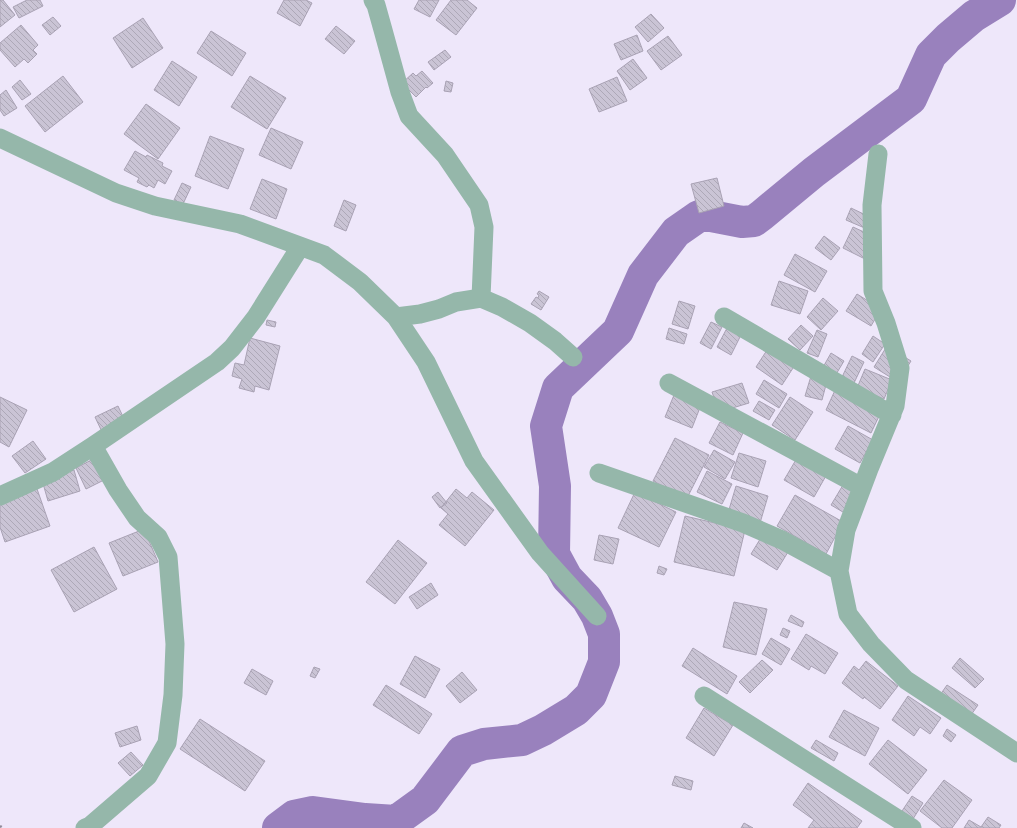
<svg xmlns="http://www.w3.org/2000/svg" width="1017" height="828" viewBox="0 0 1017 828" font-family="'Nunito Sans',sans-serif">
<defs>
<pattern id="building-back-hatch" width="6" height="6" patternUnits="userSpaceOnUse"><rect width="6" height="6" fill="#cac4d5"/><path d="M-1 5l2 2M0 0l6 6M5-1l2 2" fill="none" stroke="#ada8b7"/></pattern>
</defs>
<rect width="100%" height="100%" fill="#eee7fa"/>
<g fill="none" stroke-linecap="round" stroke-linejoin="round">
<path stroke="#9981bd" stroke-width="32" d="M278 828 294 816 313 812 365 819 396 821 425 800 462 751 484 744 522 740 543 730 576 710 591 695 604 662V634L597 616 587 599 567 578 554 554 555 486 546 426 558 388 618 331 643 275 676 232 699 216H711L742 222 754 221 762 215 814 172 911 99 931 55 948 38 974 16 1000 0"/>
</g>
<path fill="url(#building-back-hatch)" stroke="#a9a2b4" d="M0 0H3L15 15 0 27Z
M27 0H40L43 6 19 18 13 7Z
M284 0H306L312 3 300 26 277 13Z
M419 0H439L430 17 414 9Z
M451 0H467L477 8 456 35 436 20Z
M651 14 664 28 648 42 635 27Z
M53 17 61 26 50 35 42 25Z
M143 18 163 48 132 68 113 38Z
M21 25 38 45 33 50 37 54 28 63 24 59 15 67 0 50V43Z
M336 26 355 41 344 54 325 39Z
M211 31 246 53 232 76 197 53Z
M637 35 643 51 621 60 614 44Z
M668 36 682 55 661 70 647 51Z
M445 50 451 57 434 70 428 62Z
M633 59 647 78 630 90 617 71Z
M172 61 197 77 179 106 154 90Z
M422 71 433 83 427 88 426 87 416 97 402 83 413 73 416 76Z
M63 76 83 102 45 132 25 106Z
M250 76 286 98 267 129 231 107Z
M617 77 627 101 599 112 589 89Z
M20 80 31 94 22 100 12 87Z
M446 81 453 83 451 92 444 91Z
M6 90 17 108 4 116 0 110V95Z
M146 104 180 128 158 159 124 134Z
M271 128 303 142 291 169 259 155Z
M210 136 244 149 228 189 195 176Z
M135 151 146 157 147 155 163 163 162 166 172 171 165 184 158 180 154 188 149 185 147 187 137 182 139 178 124 170Z
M717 178 724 206 699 213 691 184Z
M262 179 287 189 276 219 250 209Z
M182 183 191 187 183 204 174 200Z
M344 200 356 205 346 231 334 226Z
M851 208 872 218 867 229 846 220Z
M853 227 875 237 865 259 843 248Z
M824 236 840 248 831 260 815 248Z
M795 254 827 271 815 292 784 275Z
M779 281 808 291 800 314 771 305Z
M539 291 549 297 541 310 531 304 536 297 538 298 539 295 537 294Z
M857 294 881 309 871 326 846 311Z
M823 298 838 311 821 330 807 317Z
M679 301 695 306 688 329 672 324Z
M267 320 276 322 275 327 266 325Z
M711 322 722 327 711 349 700 343Z
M801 325 813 336 800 350 788 339Z
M669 328 687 334 684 344 666 339Z
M727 328 741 335 731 355 717 347Z
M817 330 827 334 818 357 807 353Z
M873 336 885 344 873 362 862 354Z
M250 338 280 346 269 390 255 386 254 392 239 388 242 379 232 376 235 363 244 365Z
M887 346 911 361 898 382 874 367Z
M769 347 795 365 782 385 756 367Z
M831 353 844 361 835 376 822 369Z
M852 356 864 362 854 383 842 377Z
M865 369 892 380 884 399 857 388Z
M811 376 827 381 822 400 805 396Z
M764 380 787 394 779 408 756 394Z
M742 383 749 403 719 412 712 392Z
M836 388 881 412 871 433 826 410Z
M674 395 701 405 692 428 665 417Z
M0 397 27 410 9 447 0 442Z
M790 397 813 412 795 440 772 425Z
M759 401 775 410 769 420 753 411Z
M118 406 126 423 103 434 95 417Z
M720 422 743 433 733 455 709 443Z
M848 426 873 440 860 463 835 449Z
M675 438 709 455 687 498 653 481Z
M33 441 46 459 25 473 12 456Z
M714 450 735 462 725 479 704 467Z
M739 453 766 461 758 487 731 478Z
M97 457 108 478 86 489 76 468Z
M797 458 827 474 814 497 784 480Z
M74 470 80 491 48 501 42 480Z
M707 471 732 484 722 504 697 492Z
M843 485 860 494 848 515 831 505Z
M36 486 50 526 5 542 0 527V499Z
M736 486 768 496 760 523 728 513Z
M456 489 467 498 472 492 494 510 465 546 439 525 448 514 441 508Z
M438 492 447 503 440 508 432 497Z
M635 492 676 512 659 547 618 528Z
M795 495 843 522 826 554 777 526Z
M685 516 745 530 734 576 674 562Z
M144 529 158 562 123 576 109 543Z
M599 535 619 539 613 564 594 560Z
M762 536 788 552 777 570 751 554Z
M398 540 427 563 395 604 366 582Z
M94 547 117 589 74 612 51 570Z
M659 566 667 569 664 575 657 573Z
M431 583 438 595 417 609 409 597Z
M734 602 767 609 756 655 723 647Z
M791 615 804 622 802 627 788 621Z
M783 628 790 631 787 638 780 635Z
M806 634 838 653 825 674 811 666 809 670 791 659Z
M771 638 790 649 781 665 762 654Z
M693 648 737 676 727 694 682 666Z
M415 656 440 669 425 698 400 684Z
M960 658 984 679 975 688 952 668Z
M762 660 773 670 750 693 739 682Z
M866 661 898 686 880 709 864 697 863 699 842 683 854 666 859 670Z
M314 667 320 669 315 678 310 676Z
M252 669 273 681 266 695 244 683Z
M462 672 477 690 460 703 446 686Z
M386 685 432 714 419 734 373 705Z
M947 685 978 705 971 715 940 695Z
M908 696 941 718 930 734 920 727 914 736 892 720Z
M704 708 733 725 714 756 686 738Z
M844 710 879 728 865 756 829 737Z
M200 719 265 761 245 791 180 749Z
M137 726 141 740 120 747 115 733Z
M947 729 956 735 951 742 943 736Z
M816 740 838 753 834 761 811 748Z
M888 740 927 770 908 794 869 764Z
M131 752 143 765 130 776 118 763Z
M675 776 693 781 691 790 672 785Z
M944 780 972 800 952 828H942L920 811Z
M808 783 862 821 857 828H808L814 820 793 805Z
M912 796 923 803 913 819 902 811Z
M988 817 1001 825 999 828H964L969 820 981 827Z
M744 823 753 828H741Z"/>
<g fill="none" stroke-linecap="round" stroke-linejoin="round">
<path stroke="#908a98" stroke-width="2.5" stroke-dasharray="2 2" stroke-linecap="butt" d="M0 826 3 828"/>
<path stroke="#95b7aa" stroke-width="19" d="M373 0 376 5 383 30 400 92 409 116 445 155 479 205 484 227 481 298
M0 138 116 193 155 206 240 224 324 255 360 282 396 317 426 362 474 461 540 553 597 616
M878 154 872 205 873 291 886 323 900 368 895 406 869 469 846 530 839 571 848 614 871 644 906 680 1017 753
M396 317 420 314 439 309 456 302 481 298 502 307 530 323 555 341 573 357
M724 317 892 415
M669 383 862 487
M599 473 743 523 782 540 839 571
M0 496 53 472 93 446 217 362 232 348 256 317 300 247
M704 696 912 828
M85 828 90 826 148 776 167 743 173 695 175 644 168 557 158 537 137 518 118 490 93 446"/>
</g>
</svg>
